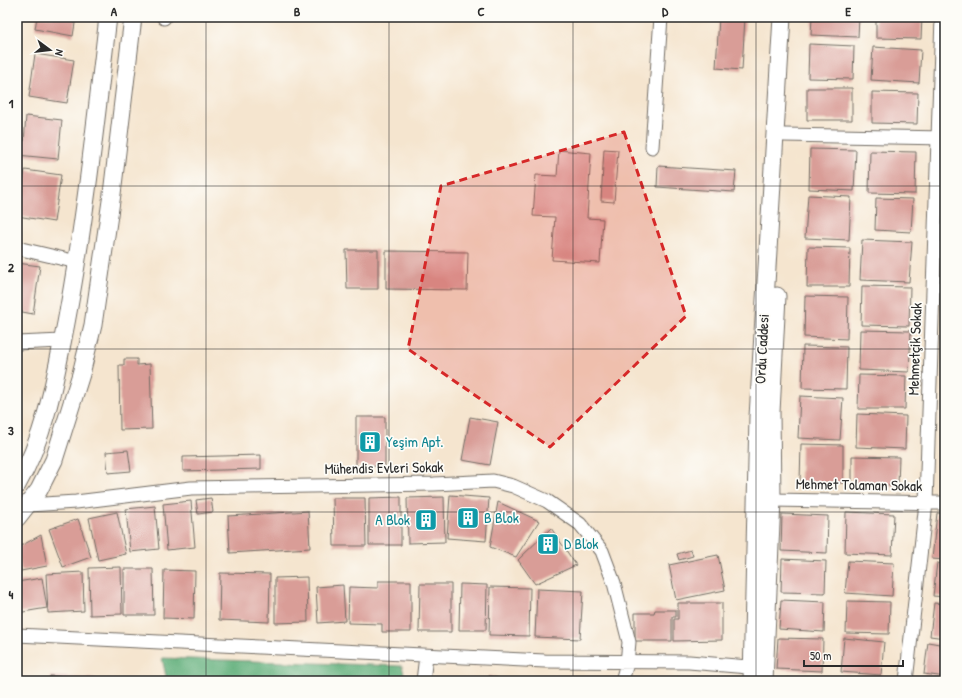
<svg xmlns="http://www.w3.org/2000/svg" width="962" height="698" viewBox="0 0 962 698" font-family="'Patrick Hand',sans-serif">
<rect width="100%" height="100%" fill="#fdfcf7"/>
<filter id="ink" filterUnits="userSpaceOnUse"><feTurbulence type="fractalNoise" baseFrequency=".025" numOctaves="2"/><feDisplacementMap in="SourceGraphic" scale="8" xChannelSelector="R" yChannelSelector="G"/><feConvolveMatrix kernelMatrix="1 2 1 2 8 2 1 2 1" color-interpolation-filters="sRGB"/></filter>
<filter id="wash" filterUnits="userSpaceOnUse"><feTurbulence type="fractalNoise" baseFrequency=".012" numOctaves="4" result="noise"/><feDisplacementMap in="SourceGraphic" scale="16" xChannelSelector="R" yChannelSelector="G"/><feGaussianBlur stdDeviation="0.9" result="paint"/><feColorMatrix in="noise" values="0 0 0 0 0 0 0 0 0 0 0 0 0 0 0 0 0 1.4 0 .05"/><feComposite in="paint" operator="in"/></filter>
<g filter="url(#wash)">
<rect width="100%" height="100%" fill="#f5e5cf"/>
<path fill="#5eae79" stroke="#446c52" d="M162 658 402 666 406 681H167Z"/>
<g id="blocks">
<path fill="#d99d97" d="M37 17H76L73 36 35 29Z
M719 17H745L742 70 716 68Z
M812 17H859L858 37 811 35Z
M876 17H922L921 39 876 38Z
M809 44 854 46 853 79 808 78Z
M873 47 921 50 919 83 871 80Z
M35 54 74 60 67 103 29 97Z
M807 88H852V120H807Z
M872 92 918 93 917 124 872 123Z
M26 116 62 120 58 159 17 155V141H24Z
M604 149 618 150 614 202 601 201Z
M810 149 856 150 854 191 809 189Z
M559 150 591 153 587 218 603 219 600 263 552 260 555 217 533 216 536 175 557 176Z
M870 151 916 152 915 194 869 193Z
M658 166 736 171 734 192 657 187Z
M25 170 61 175 54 222 17 216Z
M943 192H945V222H943Z
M808 195 851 197 849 240 805 238Z
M876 198 913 199 911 232 875 230Z
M862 240 912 242 909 282 860 280Z
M808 247 850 248 849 287H807Z
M346 250H378V289H347Z
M386 251 468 252 467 290 386 289Z
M17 263 40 266 33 314 17 311Z
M862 286 910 287 909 326 861 325Z
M805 296 848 297 847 339 804 337Z
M860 330 911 331 909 372 859 370Z
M803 346 847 347 846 389 802 388Z
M124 359H137V365L150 364 152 429 120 430 119 365H124Z
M859 375 906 376 905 409H858Z
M800 396 843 398 840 440 798 438Z
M857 414 906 416 905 449 856 447Z
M356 417H385V466H356Z
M470 417 498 422 490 465 462 460Z
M801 444 843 445V483L800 482Z
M128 450 131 471 108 473 106 452Z
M261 455V469L183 471V457Z
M852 456 899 457 898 486 852 485Z
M450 495 489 498 486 541 447 538Z
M401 497V545H369V498Z
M444 497 445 542 408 543 407 498Z
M211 498 213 512 198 514 196 500Z
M333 498H365L366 546H334Z
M191 501 195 547 167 550 163 504Z
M498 502 539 521 516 557 490 547Z
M155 506 159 549 130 552 126 509Z
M308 511 310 548 230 553 228 516Z
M117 512 126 554 98 560 89 518Z
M846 512 894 514 892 555 845 553Z
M937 513 945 514V560L932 559Z
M782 514 828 516 827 553 781 551Z
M78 519 91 557 63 567 49 529Z
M551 528 576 565 535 584 518 560Z
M41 535 47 566 21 571 17 548Z
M691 550 693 556 679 560 677 554Z
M718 555 725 590 676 600 669 565Z
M782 559 826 561 825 593 781 592Z
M848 561 894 563 892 596 845 593Z
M937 563 945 564V597L933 596Z
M121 567 122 614 90 615 89 568Z
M124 569H153L154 615H124Z
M164 570 195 571 194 619 163 618Z
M83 572 84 611 48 613 46 574Z
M220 573 270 574 269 622 219 620Z
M307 577 308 622 275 623V578Z
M42 578 47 608 17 613V582Z
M378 581H411V632H382V624L348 623 349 587 378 588Z
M420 584H451V632H419Z
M460 584 487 585 486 630H459Z
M343 585 345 621 318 623 316 587Z
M490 587 530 588 529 636 489 635Z
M537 589 583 591 580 639 535 637Z
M781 600 825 602 824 632 779 629Z
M847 601 890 602 889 634 846 633Z
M678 603H722V640L674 641V619H678Z
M934 603 945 604V638L930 636Z
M655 610H676V617H672V641H635V613H654Z
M778 638 823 639 822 671 776 669Z
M844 638 884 642 881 675 841 672Z
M928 642 945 645V677L924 674Z
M50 676 112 680V681H50Z
M489 676 506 680V681H488Z
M787 678 831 680V681H787Z
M837 679 850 680V681H837Z"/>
</g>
</g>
<g filter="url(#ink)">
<use href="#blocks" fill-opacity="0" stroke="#726c64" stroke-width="1"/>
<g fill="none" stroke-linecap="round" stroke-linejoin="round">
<g stroke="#726c64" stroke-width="15">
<path id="minor" d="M164 18V17
M784 135 945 138
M652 147 661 17
M17 248 77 262
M17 343 62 341
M772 500 945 503
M28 505 76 502 191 488 434 484 493 481 513 486 547 501 580 524 602 551 614 583 629 642 627 663 622 681
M17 635 545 661 689 662 760 668
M423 681 426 656
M906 681 926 503 942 17"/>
</g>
<g stroke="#726c64" stroke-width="19">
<path id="major" d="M17 485C46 435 55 379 66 323 85 222 96 119 108 17
M17 518 39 490 54 460 81 374 93 325 112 194 133 17
M752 681 758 417 782 17
M764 681 772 500 771 412 777 296"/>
</g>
<use href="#minor" stroke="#fff" stroke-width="13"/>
<use href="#major" stroke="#fff" stroke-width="17"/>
</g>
</g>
<path fill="#d62828" fill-opacity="0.2" stroke="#d62828" stroke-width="3" stroke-dasharray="8 5" stroke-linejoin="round" d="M624 132 686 316 550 447 408 349 441 186Z"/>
<path fill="none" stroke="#2b2b2b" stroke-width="1" stroke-opacity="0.55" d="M206 17V681M389 17V681M573 17V681M756 17V681M17 186H945M17 349H945M17 512H945"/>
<defs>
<g id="building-square" transform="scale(1.15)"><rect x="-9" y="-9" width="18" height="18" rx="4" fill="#0f9aa8" stroke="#fdfcf7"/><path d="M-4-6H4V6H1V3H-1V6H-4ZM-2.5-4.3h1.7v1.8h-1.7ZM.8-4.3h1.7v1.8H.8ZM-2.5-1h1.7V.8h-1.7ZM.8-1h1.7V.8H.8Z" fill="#fff"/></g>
</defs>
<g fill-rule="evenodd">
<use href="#building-square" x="370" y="442"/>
<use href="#building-square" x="468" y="518"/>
<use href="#building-square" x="426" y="520"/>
<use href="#building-square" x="548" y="544"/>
</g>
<g text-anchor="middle" stroke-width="3.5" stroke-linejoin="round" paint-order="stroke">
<g font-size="15" fill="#2b2b2b" stroke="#fdfcf7">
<text transform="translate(762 349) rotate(-87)" y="5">Ordu Caddesi</text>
<text transform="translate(915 349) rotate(-88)" y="5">Mehmetçik Sokak</text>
<text transform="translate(384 468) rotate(-1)" y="5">Mühendis Evleri Sokak</text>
<text transform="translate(859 485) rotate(1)" y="5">Mehmet Tolaman Sokak</text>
</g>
<g font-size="15" fill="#0d838f" stroke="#fdfcf7" text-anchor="start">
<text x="386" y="447">Yeşim Apt.</text>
<text x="484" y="523">B Blok</text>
<text x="410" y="525" text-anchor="end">A Blok</text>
<text x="564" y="549">D Blok</text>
</g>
</g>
<rect width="962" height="698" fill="none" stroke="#fdfcf7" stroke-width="44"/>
<g transform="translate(50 50) rotate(105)" stroke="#fdfcf7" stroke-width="3" paint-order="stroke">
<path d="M0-3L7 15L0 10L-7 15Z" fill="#2b2b2b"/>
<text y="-6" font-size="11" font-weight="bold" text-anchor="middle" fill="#2b2b2b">N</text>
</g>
<path d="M804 660v6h99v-6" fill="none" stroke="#2b2b2b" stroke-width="2"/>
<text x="810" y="660" font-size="12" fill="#2b2b2b" stroke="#fdfcf7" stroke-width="3" paint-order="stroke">50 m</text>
<rect x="22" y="22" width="918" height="654" fill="none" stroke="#2b2b2b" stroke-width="1.5"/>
<g font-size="13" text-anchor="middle" font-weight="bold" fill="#2b2b2b">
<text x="114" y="16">A</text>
<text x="297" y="16">B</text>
<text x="481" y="16">C</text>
<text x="665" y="16">D</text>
<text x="848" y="16">E</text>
<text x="11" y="108">1</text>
<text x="11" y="272">2</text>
<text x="11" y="435">3</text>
<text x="11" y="599">4</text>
</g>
</svg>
